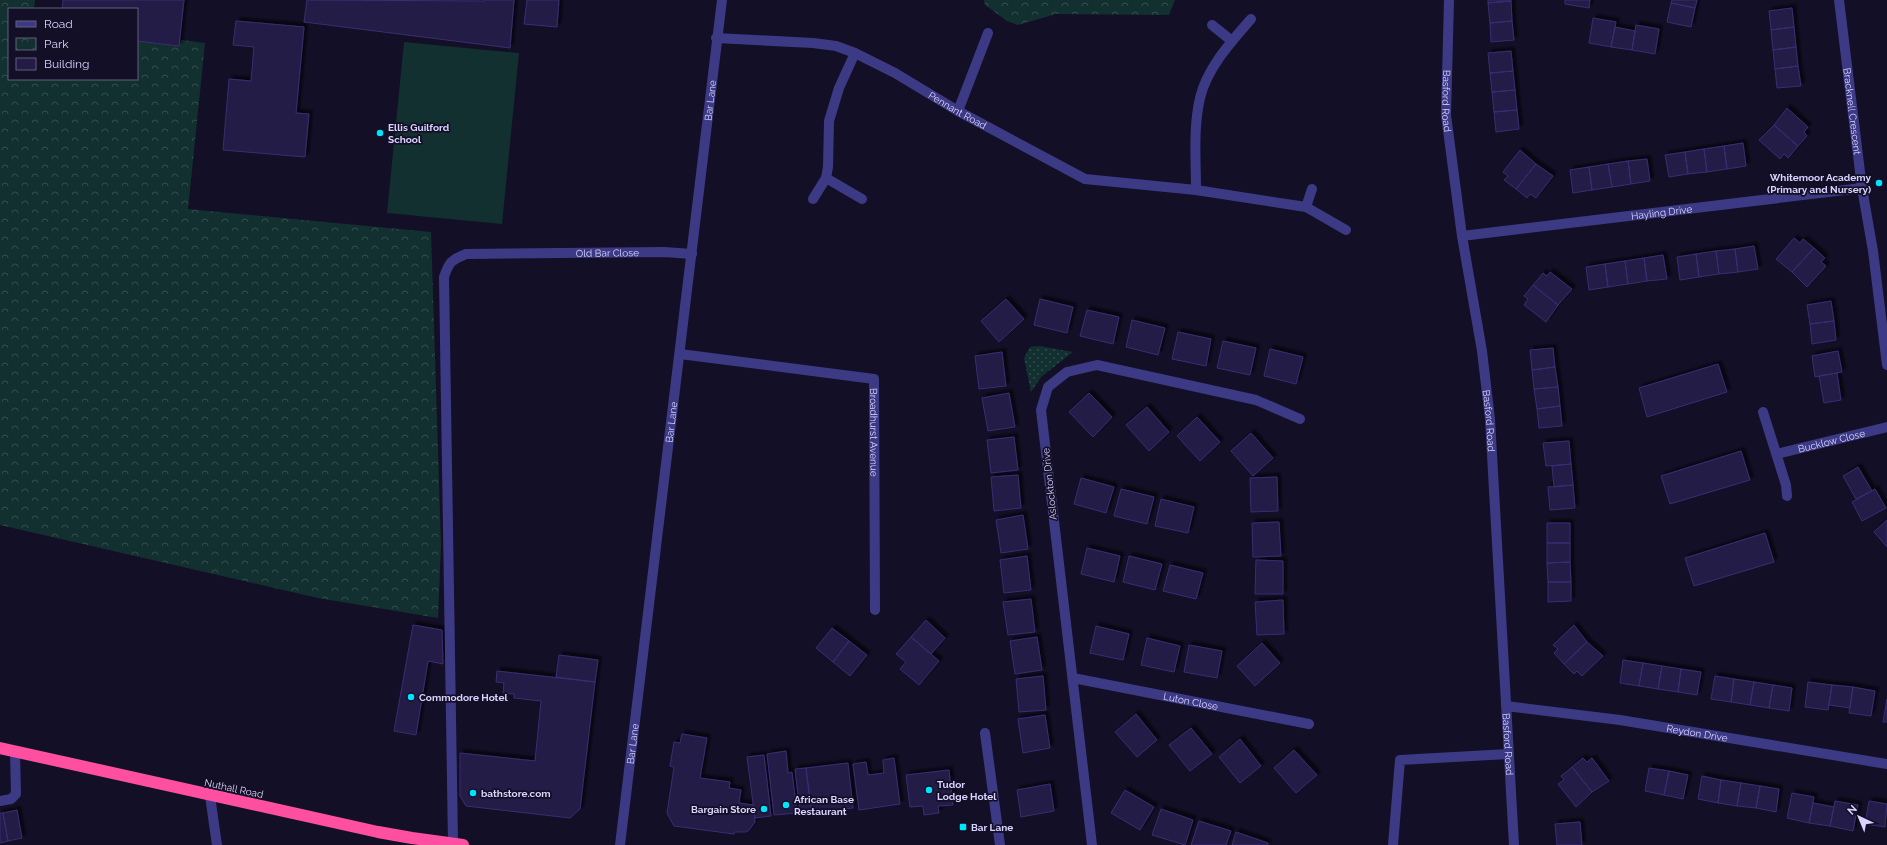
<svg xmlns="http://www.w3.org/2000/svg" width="1887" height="845" viewBox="0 0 1887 845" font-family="Raleway,sans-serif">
<defs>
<pattern id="grass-dots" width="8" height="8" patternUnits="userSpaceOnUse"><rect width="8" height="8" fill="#12302f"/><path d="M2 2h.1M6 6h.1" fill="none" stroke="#344d4e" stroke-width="1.8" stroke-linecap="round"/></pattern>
<pattern id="park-crowns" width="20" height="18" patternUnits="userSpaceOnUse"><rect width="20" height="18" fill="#12302f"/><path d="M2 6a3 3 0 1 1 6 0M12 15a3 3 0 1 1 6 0" fill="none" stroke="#344d4e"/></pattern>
<filter id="shadow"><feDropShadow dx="3.5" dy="-3.5" stdDeviation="1" flood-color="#0009"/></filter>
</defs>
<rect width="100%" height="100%" fill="#130f26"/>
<path fill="url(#grass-dots)" d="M1039 346 1073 352 1041 377 1031 392 1024 358 1030 347Z"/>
<path fill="url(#park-crowns)" d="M0 0H35L34 9H9V79H137V34L205 43 188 209 431 232 441 545 438 618 318 598 0 525Z
M984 0H1175L1169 15 1056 14 1018 25 1007 21 985 5Z"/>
<path fill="#12302f" d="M404 42 519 53 502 224 387 213Z"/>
<path fill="#241b47" stroke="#3b2d73" filter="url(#shadow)" d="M63 0H184L179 46 137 41V9H62Z
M307 0 485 1V0H514L510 48 304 22Z
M527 0H559L557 27 524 24Z
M1488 0H1511V1L1488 3Z
M1565 0H1590L1589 8 1565 4Z
M1672 0H1697L1695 8 1671 3Z
M1511 1 1512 21 1490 23 1488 3Z
M1671 3 1695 8 1691 27 1667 22Z
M1792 8 1794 27 1771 30 1769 11Z
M1593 18 1616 22 1611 47 1589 43Z
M236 21 304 27 296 113 309 114 305 157 223 150 229 79 251 81 254 47 233 45Z
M1512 21 1514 40 1491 42 1490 23Z
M1636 25 1659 29 1655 54 1632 50Z
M1615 27 1635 31 1632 50 1611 47Z
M1794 27 1796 47 1773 50 1771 30Z
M1796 47 1798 66 1775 69 1773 50Z
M1511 51 1513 71 1490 73 1488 53Z
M1798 66 1801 86 1777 88 1775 69Z
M1513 71 1515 90 1492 92 1490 73Z
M1515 90 1517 110 1494 112 1492 92Z
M1787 108 1808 127 1804 132 1807 136 1798 146 1774 125Z
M1517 110 1519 129 1496 132 1494 112Z
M1774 125 1798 146 1788 158 1784 154 1780 159 1759 140Z
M1743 143 1746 166 1727 169 1724 146Z
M1724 146 1727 169 1707 172 1704 149Z
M1704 149 1707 172 1688 174 1685 152Z
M1520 150 1536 164 1516 189 1504 180 1508 176 1503 172Z
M1685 152 1688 174 1669 177 1665 155Z
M1647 159 1650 181 1631 184 1628 161Z
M1628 161 1631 184 1612 187 1608 164Z
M1536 164 1553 176 1536 198 1530 194 1527 198 1516 189Z
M1608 164 1612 187 1592 190 1589 167Z
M1589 167 1592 190 1573 193 1570 170Z
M1794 238 1800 243 1803 239 1814 248 1792 272 1776 259Z
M1754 246 1758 269 1738 272 1735 249Z
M1814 248 1825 258 1821 262 1826 266 1807 287 1792 272Z
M1735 249 1738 272 1719 274 1716 251Z
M1716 251 1719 274 1699 277 1696 254Z
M1696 254 1699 277 1680 280 1677 257Z
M1663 255 1667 279 1647 281 1644 258Z
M1644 258 1647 281 1628 284 1625 261Z
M1625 261 1628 284 1608 287 1605 264Z
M1605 264 1608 287 1589 290 1586 267Z
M1550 272 1572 289 1558 305 1533 285 1543 273 1547 276Z
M1533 285 1558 305 1546 322 1524 305 1528 299 1524 296Z
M1006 299 1024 319 999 342 981 321Z
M1040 299 1073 307 1067 333 1034 325Z
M1831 301 1834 321 1810 324 1807 305Z
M1087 310 1119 317 1113 344 1080 336Z
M1132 320 1165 328 1158 355 1126 347Z
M1834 321 1836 340 1812 344 1810 324Z
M1178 332 1211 339 1206 366 1172 359Z
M1223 341 1256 348 1250 375 1217 368Z
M1553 348 1555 367 1532 370 1530 350Z
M1270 349 1303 357 1296 384 1264 376Z
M1838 351 1842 372 1815 377 1812 356Z
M1002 352 1006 386 979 389 975 356Z
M1718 364 1727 392 1647 417 1639 388Z
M1555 367 1558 387 1534 389 1532 370Z
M1837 373 1841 400 1824 403 1819 376Z
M1558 387 1560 406 1537 409 1534 389Z
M1009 393 1015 427 988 431 982 398Z
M1089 393 1112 417 1093 437 1069 412Z
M1560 406 1562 426 1539 428 1537 409Z
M1147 407 1169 432 1149 451 1126 425Z
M1197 417 1220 442 1200 461 1177 436Z
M1251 433 1273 458 1253 476 1231 451Z
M1014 437 1018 470 991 473 987 440Z
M1569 441 1571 464 1546 466 1543 443Z
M1741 451 1750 480 1670 504 1661 476Z
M1571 464 1573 485 1554 487 1552 466Z
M1858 467 1872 491 1856 499 1843 476Z
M1018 475 1021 508 994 511 991 477Z
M1277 477 1278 511 1251 512 1250 478Z
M1081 478 1114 487 1106 513 1074 504Z
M1573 485 1575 508 1550 510 1548 487Z
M1121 489 1154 497 1147 524 1114 516Z
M1875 489 1886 508 1862 521 1852 502Z
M1161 499 1194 507 1188 533 1155 526Z
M1023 515 1028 549 1001 553 996 520Z
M1887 520V547L1874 532Z
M1279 522 1281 556 1253 557 1252 523Z
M1547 523H1570V543H1547Z
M1765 533 1774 562 1694 586 1685 558Z
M1547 543H1570V562L1547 563Z
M1087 548 1120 556 1114 582 1081 574Z
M1027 556 1031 590 1004 593 1000 560Z
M1129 556 1162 564 1155 590 1123 582Z
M1256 560 1283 561V594H1255Z
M1570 562 1571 582H1548L1547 563Z
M1170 565 1203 573 1196 599 1163 591Z
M1548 582H1571V601L1548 602Z
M1031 599 1035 632 1008 635 1003 602Z
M1283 600 1284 634 1257 635 1255 602Z
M926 620 945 638 931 654 911 637Z
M413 625 442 630 443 664 428 661 416 735 394 731Z
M1574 625 1587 642 1564 664 1554 653 1558 649 1553 645Z
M1096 626 1129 634 1123 660 1090 653Z
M832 628 849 641 833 662 816 648Z
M911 637 939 661 919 685 900 669 906 662 896 654Z
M1037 637 1042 670 1015 674 1010 641Z
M1147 638 1180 646 1174 672 1141 665Z
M849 641 867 655 850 676 833 662Z
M1587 642 1603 656 1582 676 1577 671 1574 674 1564 664Z
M1262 643 1280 663 1255 686 1237 666Z
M1189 645 1222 651 1217 678 1184 672Z
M559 655 598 660 595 682 556 677Z
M1623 660 1643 663 1639 686 1620 683Z
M1643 663 1662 666 1658 689 1639 686Z
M1662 666 1681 669 1678 692 1658 689Z
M1681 669 1701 672 1697 695 1678 692Z
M497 671 595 682 580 809 570 818 466 806 460 796V753L535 761 541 701 514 698V694L503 693 504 683 496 682Z
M1043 676 1046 710 1019 712 1016 679Z
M1715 676 1734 679 1731 702 1711 699Z
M1734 679 1754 682 1750 705 1731 702Z
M1754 682 1773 685 1769 708 1750 705Z
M1808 682 1832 685 1828 710 1805 707Z
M1773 685 1792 688 1789 711 1769 708Z
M1832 685 1853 687 1850 708 1829 705Z
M1853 687 1875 691 1871 716 1849 713Z
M1887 699V722H1883Z
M1136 714 1157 740 1137 757 1115 732Z
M1045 715 1050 748 1023 753 1018 719Z
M1191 728 1212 754 1190 771 1169 745Z
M682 734 707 738 700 778 730 782 729 788 741 790 739 803 753 805 755 822 749 830 746 832H735L734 834 674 826 667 813 674 767 670 766 674 742 680 743Z
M1240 739 1261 766 1240 783 1219 757Z
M1294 750 1317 775 1296 793 1274 768Z
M786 751 788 773 792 772 797 813 774 815 767 754Z
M764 755 771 816 755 818 747 757Z
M894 758 900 804 859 810 853 764 866 762 868 775 884 773 883 760Z
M1583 758 1587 762 1592 758 1609 781 1592 792 1572 767Z
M848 763 853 808 812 813 806 768Z
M1572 767 1592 792 1576 807 1558 784 1564 780 1561 776Z
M806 768 811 811 800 813 795 769Z
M1649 768 1669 771 1664 795 1645 791Z
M949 770 953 805 938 806 939 813 924 815 923 806 910 807 906 775Z
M1669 771 1688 775 1683 799 1664 795Z
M1702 776 1721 780 1718 803 1698 799Z
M1721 780 1741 783 1737 806 1718 803Z
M1741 783 1760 786 1756 808 1737 806Z
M1050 784 1054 811 1021 817 1017 790Z
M1760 786 1779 789 1776 812 1756 808Z
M1125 790 1154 807 1140 830 1111 813Z
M1792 793 1814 797 1809 823 1787 818Z
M1835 801 1858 805 1853 831 1830 826Z
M1869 801 1887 804 1885 827 1865 824Z
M1813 803 1834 807 1830 826 1809 823Z
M1161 809 1193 820 1185 845 1152 835Z
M17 810 22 838 8 841 3 813Z
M0 813H3L8 841 0 843Z
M1199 821 1231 831 1226 845H1191Z
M1580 822 1582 845H1557L1555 824Z
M1236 832 1268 843V845H1232Z"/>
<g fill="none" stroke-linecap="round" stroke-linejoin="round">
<g stroke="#3d3a85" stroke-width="10">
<path id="s1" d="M1449 0 1446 115 1462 236 1482 351 1490 419 1514 845"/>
<path id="s2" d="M1839 0 1862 188 1873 251 1887 365"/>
<path d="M1212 25 1232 41"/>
<path id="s3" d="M716 38 813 43 836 46 855 53 895 73 958 111 1085 179 1196 190 1306 207 1346 230"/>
<path d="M958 111 988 33"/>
<path d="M826 178 862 199"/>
<path d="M1196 190C1196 160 1193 128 1200 98 1207 68 1231 42 1251 19"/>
<path d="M813 199 826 178 828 167 829 121 839 88 855 53"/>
<path d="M1306 207 1312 189"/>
<path id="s4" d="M1462 236 1862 188"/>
<path id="s5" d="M680 354 874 379 875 610"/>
<path d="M1763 412 1786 485 1787 496"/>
<path id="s6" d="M1777 454 1887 427"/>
<path id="s7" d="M1073 678 1309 724"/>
<path id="s8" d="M1506 706 1620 720 1887 764"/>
<path d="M985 733 1000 845"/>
<path d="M210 796 217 845"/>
<path d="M0 801 11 799 16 794 15 752"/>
<path id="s9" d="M453 843 444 277C449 262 451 260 466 254L664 252 692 254"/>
<path id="s10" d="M620 845 722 0"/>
<path d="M1092 845 1041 410 1048 387 1067 372 1097 365 1256 400 1300 419"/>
<path d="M1393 845 1400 760 1508 754"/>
</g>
<path stroke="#ff4fa3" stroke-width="12" d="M0 748 378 832 412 838 463 845"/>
</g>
<g fill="#00e5ff" stroke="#130f26" stroke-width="1.5">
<circle cx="380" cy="133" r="4"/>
<circle cx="1879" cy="183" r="4"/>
<circle cx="411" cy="697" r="4"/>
<circle cx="929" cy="790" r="4"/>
<circle cx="473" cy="793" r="4"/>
<circle cx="786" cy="805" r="4"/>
<circle cx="764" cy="809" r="4"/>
<rect x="959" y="823" width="8" height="8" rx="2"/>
</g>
<g text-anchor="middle" stroke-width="3.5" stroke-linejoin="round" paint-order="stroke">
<g font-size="10" fill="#d9d4ff" stroke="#130f26">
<text dy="4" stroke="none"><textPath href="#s1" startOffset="101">Basford Road</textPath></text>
<text dy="4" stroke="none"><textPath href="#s10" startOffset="750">Bar Lane</textPath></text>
<text dy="4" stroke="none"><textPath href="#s3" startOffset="258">Pennant Road</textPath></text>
<text dy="4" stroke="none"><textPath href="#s2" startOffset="112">Bracknell Crescent</textPath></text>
<text dy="4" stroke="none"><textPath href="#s4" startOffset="201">Hayling Drive</textPath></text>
<text dy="4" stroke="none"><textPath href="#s9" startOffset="741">Old Bar Close</textPath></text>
<text dy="4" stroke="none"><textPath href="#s1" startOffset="424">Basford Road</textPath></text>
<text dy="4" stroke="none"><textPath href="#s10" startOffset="426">Bar Lane</textPath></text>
<text dy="4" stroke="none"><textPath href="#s5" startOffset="249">Broadhurst Avenue</textPath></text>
<text dy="4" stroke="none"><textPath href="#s6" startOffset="56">Bucklow Close</textPath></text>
<text transform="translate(1049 484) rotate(-96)" y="4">Aslockton Drive</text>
<text dy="4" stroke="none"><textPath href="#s7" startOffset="120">Luton Close</textPath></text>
<text dy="4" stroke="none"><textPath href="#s8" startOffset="193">Reydon Drive</textPath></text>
<text dy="4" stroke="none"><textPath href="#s10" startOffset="102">Bar Lane</textPath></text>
<text dy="4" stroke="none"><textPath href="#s1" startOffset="748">Basford Road</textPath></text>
<text transform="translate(234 788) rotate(12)" y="4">Nuthall Road</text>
</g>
<g font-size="10" font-weight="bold" fill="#d9d4ff" stroke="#130f26" text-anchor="start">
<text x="388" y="131">Ellis Guilford<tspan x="388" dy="12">School</tspan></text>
<text x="1871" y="181" text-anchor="end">Whitemoor Academy<tspan x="1871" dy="12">(Primary and Nursery)</tspan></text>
<text x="419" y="701">Commodore Hotel</text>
<text x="937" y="788">Tudor<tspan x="937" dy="12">Lodge Hotel</tspan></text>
<text x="481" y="797">bathstore.com</text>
<text x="794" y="803">African Base<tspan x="794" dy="12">Restaurant</tspan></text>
<text x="756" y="813" text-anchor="end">Bargain Store</text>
<text x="971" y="831">Bar Lane</text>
</g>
</g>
<rect x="8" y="8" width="130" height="72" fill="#130f26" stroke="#625e7d"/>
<rect x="16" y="21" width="20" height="6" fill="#3d3a85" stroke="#625e7d"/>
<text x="44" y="28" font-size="12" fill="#d9d4ff">Road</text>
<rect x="16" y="38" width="20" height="12" fill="url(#park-crowns)" stroke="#625e7d"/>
<text x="44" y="48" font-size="12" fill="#d9d4ff">Park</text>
<rect x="16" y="58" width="20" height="12" fill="#241b47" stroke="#625e7d"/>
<text x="44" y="68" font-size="12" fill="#d9d4ff">Building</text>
<g transform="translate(1859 817) rotate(316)" stroke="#130f26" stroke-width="3" paint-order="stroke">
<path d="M0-3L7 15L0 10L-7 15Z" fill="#d9d4ff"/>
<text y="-6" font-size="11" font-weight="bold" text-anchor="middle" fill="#d9d4ff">N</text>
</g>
</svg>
